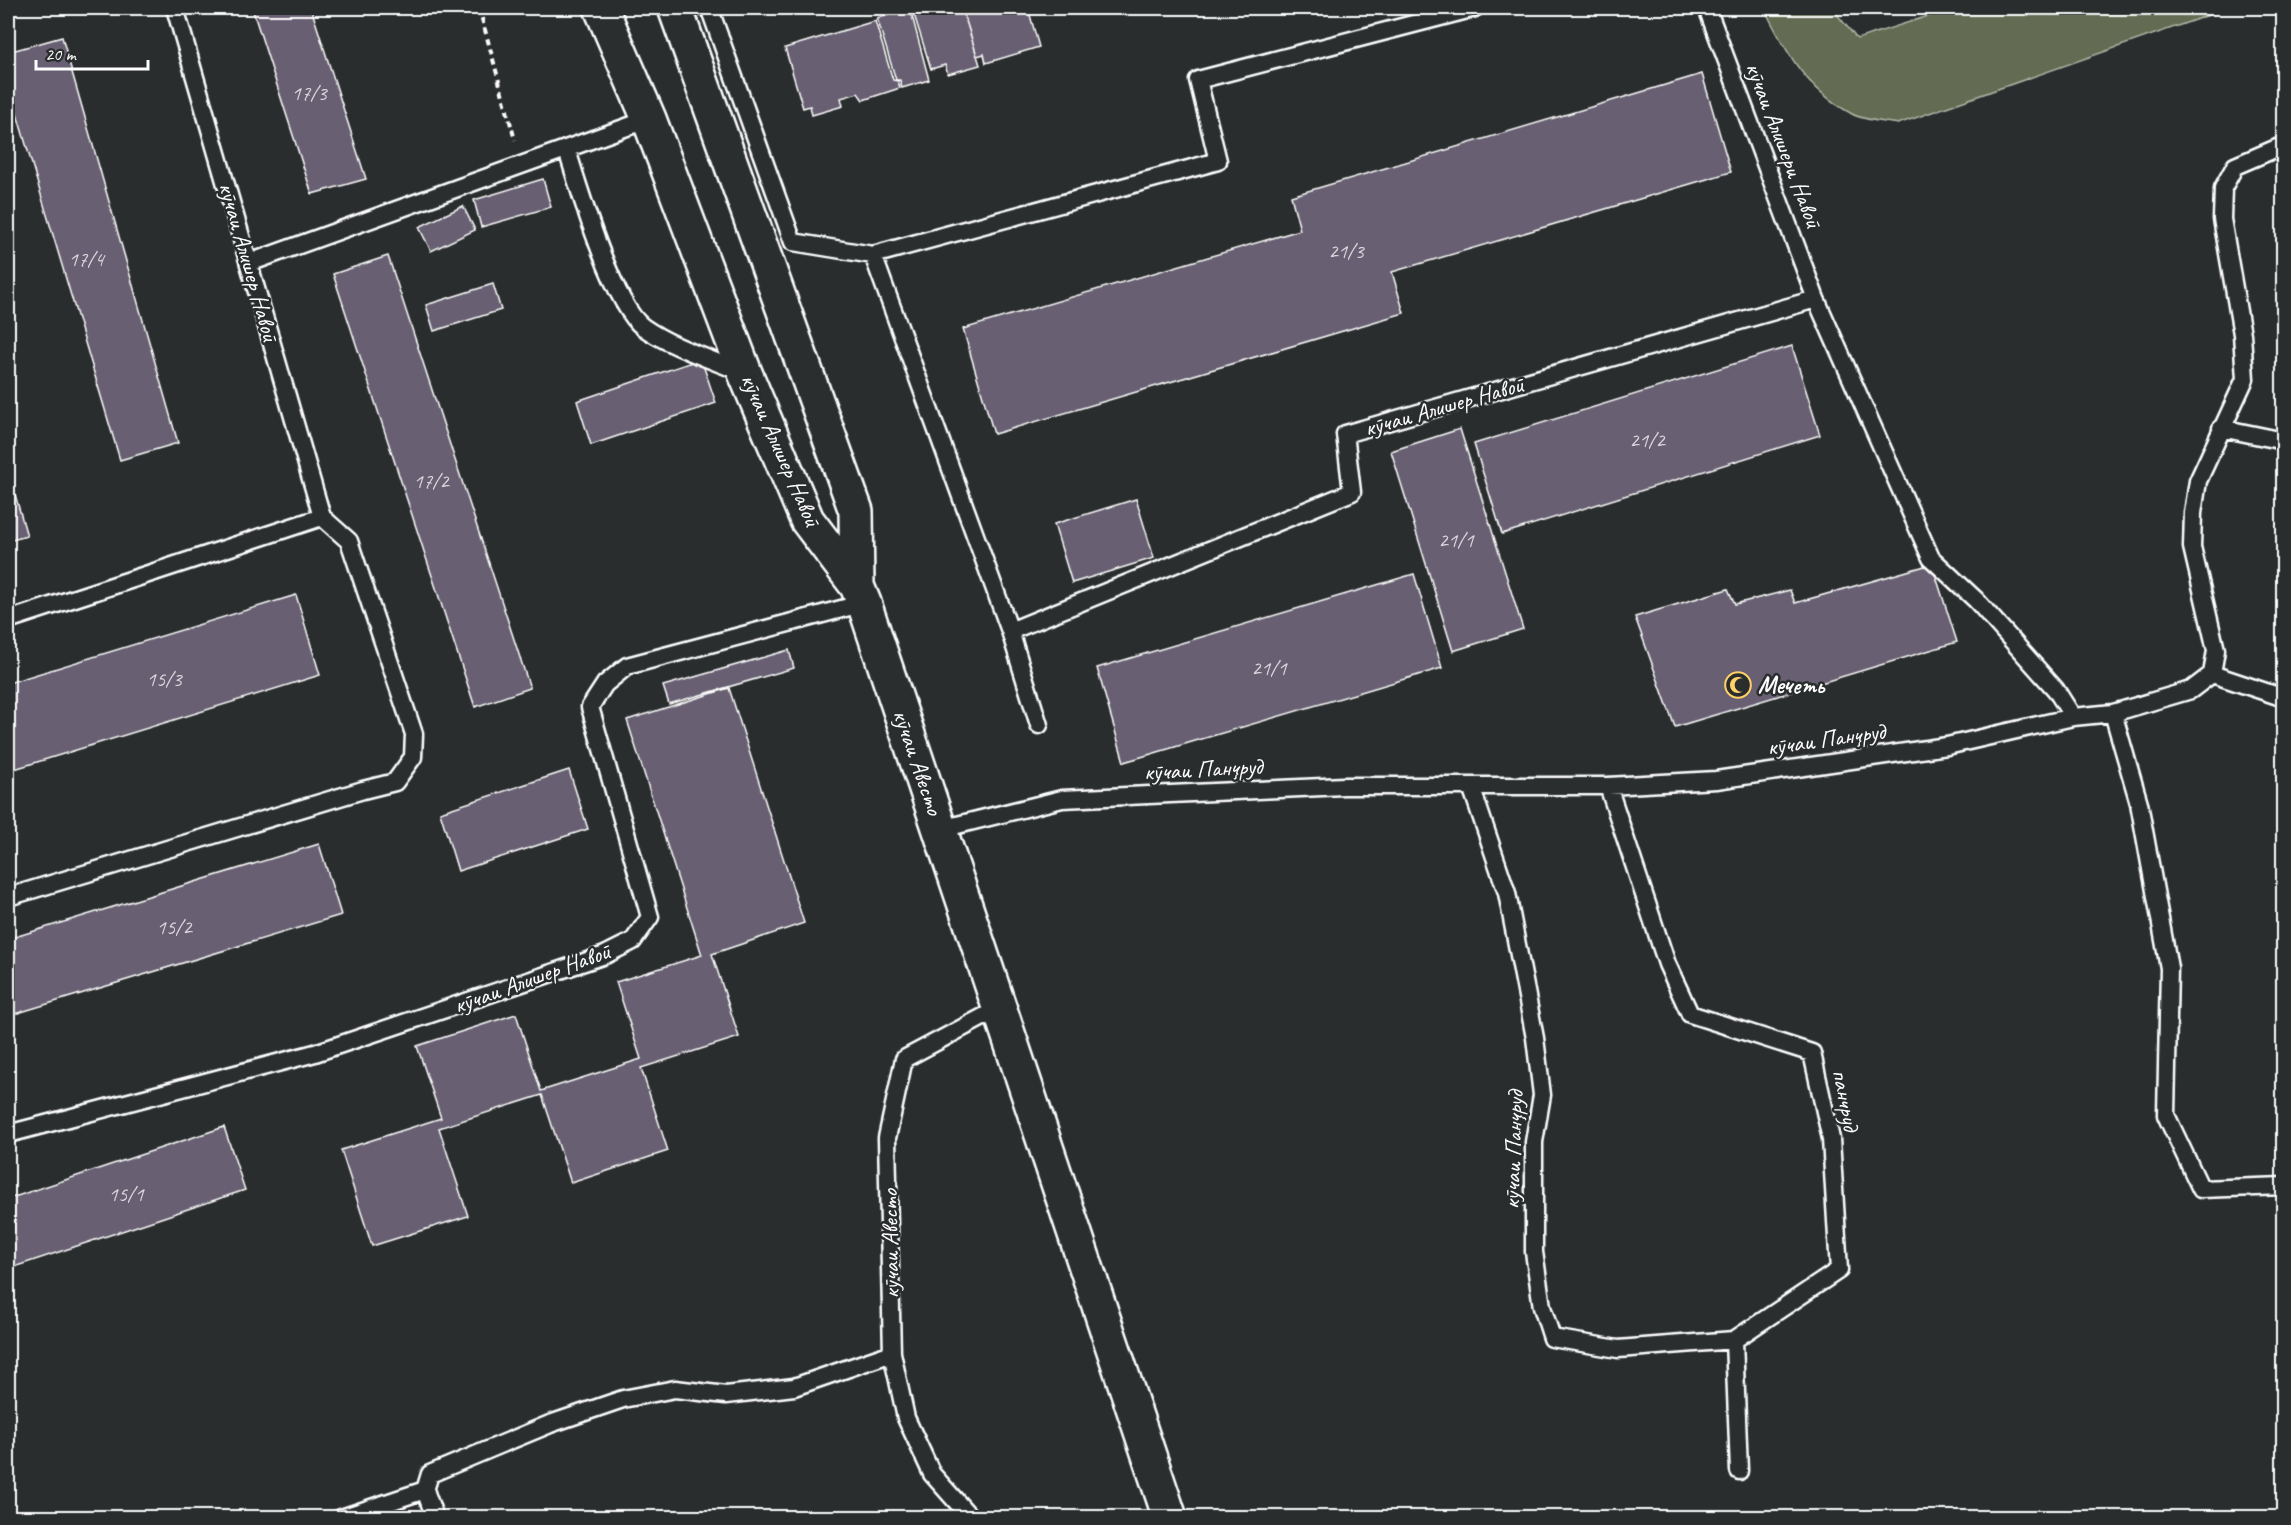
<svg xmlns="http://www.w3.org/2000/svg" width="2291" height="1525" viewBox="0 0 2291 1525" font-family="Caveat,sans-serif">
<rect width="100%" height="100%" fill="#2a2d2e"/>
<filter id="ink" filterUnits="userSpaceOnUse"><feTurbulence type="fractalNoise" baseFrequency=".0167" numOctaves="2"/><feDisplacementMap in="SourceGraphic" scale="12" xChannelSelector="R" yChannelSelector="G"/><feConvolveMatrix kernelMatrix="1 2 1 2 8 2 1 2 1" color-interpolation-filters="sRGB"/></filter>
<g filter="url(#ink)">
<path fill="#636c52" stroke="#b1b6a8" stroke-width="1.5" d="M1764 8H1832L1857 39 1953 8H2229L1898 124C1884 121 1864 121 1852 114 1805 88 1787 54 1764 8Z"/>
<path fill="#676072" stroke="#fff" stroke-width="1.5" d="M252 8H311L366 179 312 194Z
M910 8 929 80 902 88 900 80H896L877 18Z
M912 8H962L980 65 948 74 945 65 931 69Z
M962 8H1028L1039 47 986 63 984 54 977 56Z
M875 21 893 80 898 81 900 88 863 100 858 93 841 98 843 106 812 115 810 106 803 108 785 48Z
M62 37 178 443 120 460 8 84V52Z
M1702 74 1731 172 1392 272 1404 313 994 434 963 329 1300 230 1291 196Z
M543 179 551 207 481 227 474 200Z
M463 206 475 230 431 251 419 227Z
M388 256 530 688 475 707 333 274Z
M493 284 501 310 434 331 426 305Z
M1792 346 1820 435 1502 534 1474 444Z
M701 359 716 403 591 445 577 401Z
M1460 429 1523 629 1453 651 1391 451Z
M8 470 27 536 8 541Z
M1136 499 1154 558 1072 583 1054 524Z
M1932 564 1957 642 1675 727 1635 617 1728 589 1735 604 1790 590 1795 603Z
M1414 574 1442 668 1124 762 1097 668Z
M296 595 320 675 8 771V683Z
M789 650 794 668 669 704 663 686Z
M729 688 804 923 712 954 739 1037 641 1068 668 1151 571 1183 542 1095 439 1128 468 1216 372 1246 341 1150 441 1118 417 1046 516 1014 541 1091 641 1059 616 982 702 955 627 720Z
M569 770 588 829 458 871 440 812Z
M319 844 341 915 8 1016V939Z
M224 1127 245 1190 8 1269V1199Z"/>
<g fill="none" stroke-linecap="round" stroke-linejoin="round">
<g stroke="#fff" stroke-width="21">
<path id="lane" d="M1707 8 1816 299 1931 558 1976 600 2056 690 2073 717
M710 10 793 242 873 255 1010 631 1039 725
M567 150C579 189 613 305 643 327 673 348 711 359 744 373
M873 255 1218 161 1198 80 1475 8
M249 263 649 119
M2221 428 2284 441
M8 620 322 517 175 8
M1010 631 1352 492 1345 434 1816 299
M2212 674 2284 698
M2113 713 2139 803 2169 968 2166 1115 2201 1189 2284 1186
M1471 786 1507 893 1535 1038 1542 1095 1534 1142V1252L1542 1307 1552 1338 1618 1349 1734 1340
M1608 786 1667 964 1690 1014 1812 1053 1831 1139 1839 1270 1734 1340 1739 1471
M941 829 1062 799 1344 786H1608L1716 780 1947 746 2073 717 2113 713 2191 690 2212 674 2216 650 2192 547 2193 513 2198 481 2245 379 2242 334 2222 219 2223 188 2235 166 2284 145
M8 897 363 790 395 782 413 757 414 734 349 541 322 517
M8 1134 315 1053 605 955 633 941 650 917 590 707 605 684 627 666 864 603
M425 1490 430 1474 550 1424 623 1399 675 1389 726 1395 794 1387 892 1353
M341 1518 425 1490 435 1518
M971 1518 932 1474 906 1418 892 1353 887 1138 904 1059 1000 1008"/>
</g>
<g stroke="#fff" stroke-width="38">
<path id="street" d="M601 8 649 119 745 373 807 520 857 586 864 603 1170 1518
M675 8 856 511 857 586"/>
</g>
<path stroke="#fff" stroke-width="4" stroke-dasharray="6 4.5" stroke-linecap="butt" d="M479 8 515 140"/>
<use href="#lane" stroke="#2a2d2e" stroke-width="16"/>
<use href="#street" stroke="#2a2d2e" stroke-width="33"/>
</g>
</g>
<defs>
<g id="mosque-ring" transform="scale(1.35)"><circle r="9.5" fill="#2a2d2e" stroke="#ffd166" stroke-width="1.5"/><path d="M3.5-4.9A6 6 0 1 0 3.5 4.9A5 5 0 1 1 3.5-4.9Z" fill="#ffd166"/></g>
</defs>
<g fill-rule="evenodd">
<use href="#mosque-ring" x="1738" y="685"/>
</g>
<g text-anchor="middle" stroke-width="5" stroke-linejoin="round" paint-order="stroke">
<g font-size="21" fill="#d9d7dc">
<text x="309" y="100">17/3</text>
<text x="1346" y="258">21/3</text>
<text x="86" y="266">17/4</text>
<text x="1647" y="447">21/2</text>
<text x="431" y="488">17/2</text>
<text x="1456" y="547">21/1</text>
<text x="1269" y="675">21/1</text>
<text x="164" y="686">15/3</text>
<text x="174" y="934">15/2</text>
<text x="126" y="1201">15/1</text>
</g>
<g font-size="24" fill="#fff" stroke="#2a2d2e">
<text transform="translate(1784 145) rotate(69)" y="8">кӯчаи Алишери Навоӣ</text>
<text transform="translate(249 262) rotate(74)" y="8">кӯчаи Алишер Навоӣ</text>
<text transform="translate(1444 406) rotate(-16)" y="8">кӯчаи Алишер Навоӣ</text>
<text transform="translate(781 450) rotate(66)" y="8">кӯчаи Алишер Навоӣ</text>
<text transform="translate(1826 739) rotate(-8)" y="8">кӯчаи Панҷруд</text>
<text transform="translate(918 762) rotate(71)" y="8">кӯчаи Авесто</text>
<text transform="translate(1203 769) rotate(-3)" y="8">кӯчаи Панҷруд</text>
<text transform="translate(532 978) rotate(-20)" y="8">кӯчаи Алишер Навоӣ</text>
<text transform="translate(1846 1100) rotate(79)" y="8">панчруд</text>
<text transform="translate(1513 1150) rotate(-88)" y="8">кӯчаи Панҷруд</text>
<text transform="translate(890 1244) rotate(-91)" y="8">кӯчаи Авесто</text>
</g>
<g font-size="24" font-weight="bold" fill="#fff" stroke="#2a2d2e" text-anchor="start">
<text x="1758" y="693">Мечеть</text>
</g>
</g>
<rect width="2291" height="1525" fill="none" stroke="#2a2d2e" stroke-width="30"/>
<rect x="15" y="15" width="2261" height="1495" fill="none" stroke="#fff" stroke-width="2" filter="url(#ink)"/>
<path d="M36 60v9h112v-9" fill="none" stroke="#ffffff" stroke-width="3"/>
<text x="45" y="60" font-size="18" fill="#ffffff" stroke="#2a2d2e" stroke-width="4.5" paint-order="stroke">20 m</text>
</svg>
